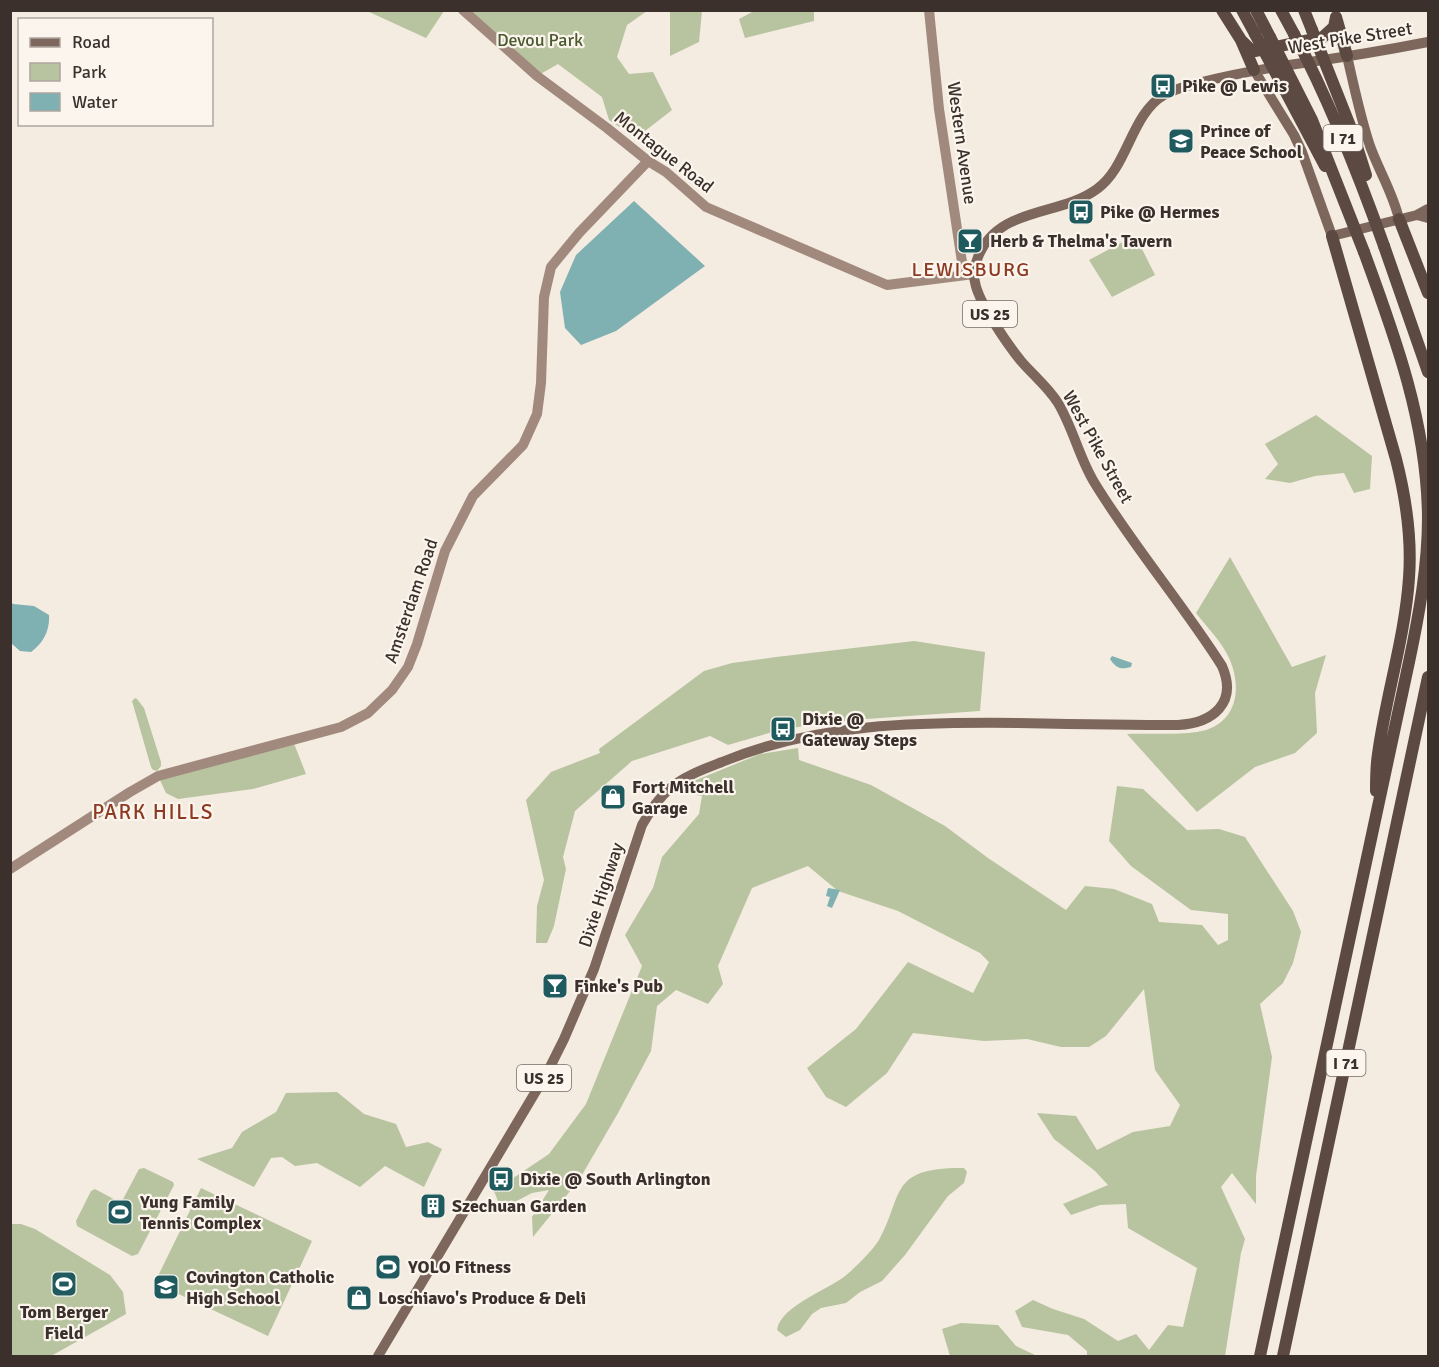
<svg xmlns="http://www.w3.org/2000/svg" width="1439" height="1367" viewBox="0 0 1439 1367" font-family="Signika,sans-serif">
<rect width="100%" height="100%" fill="#f4ebe1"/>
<path fill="#b8c4a0" d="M367 11H444L426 38Z
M463 11H647L627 25 617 57 629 74 653 72 672 110 636 138 609 120 602 97 558 64 537 76Z
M670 11H702L699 42 670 56Z
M814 11V21L745 38 739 19 754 11Z
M1134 236 1138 241 1155 275 1112 297 1089 260Z
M1316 415 1372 456 1370 489 1354 493 1344 473 1315 476 1290 483 1265 479 1278 464 1265 444Z
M1230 557 1292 667 1326 655 1315 693 1317 733 1295 753 1255 767 1197 812 1127 734C1149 733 1174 735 1197 732 1238 726 1244 686 1227 654 1219 639 1206 626 1196 613Z
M914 641 985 652 980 711 852 720 783 729 728 745 710 736 632 761 575 811 563 857 566 869 554 926 547 943H536L537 906 544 880 526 800 551 772 600 753 599 749 704 671 732 663 776 657Z
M135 698 137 699 144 708 161 762V766L157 771 153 770 151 767 132 701Z
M293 741 306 774 253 789 178 799 166 793 158 776Z
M798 748 799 760 871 785 945 826 988 858 1066 910 1085 886 1114 889 1152 904 1159 922 1202 925 1218 945 1228 940V914L1191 910 1131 866 1109 841 1117 786 1143 789 1187 830 1219 829 1245 837 1293 911 1301 932 1293 963 1283 983 1260 1004 1272 1057 1256 1176V1204L1232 1173 1221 1187 1245 1239 1241 1253 1225 1356H1087V1351L1068 1335 1022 1327 1015 1311 1033 1300 1053 1309 1084 1319 1118 1341 1136 1334 1149 1350 1168 1325 1183 1327 1197 1268 1128 1228 1126 1204 1100 1205 1071 1215 1063 1204 1108 1185 1095 1171 1054 1139 1037 1113 1076 1116 1097 1150 1133 1132 1170 1126 1180 1105 1155 1070 1144 989 1106 1036 1089 1047H1061L1027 1039 984 1041 913 1033 887 1073 846 1107 826 1097 807 1068 856 1029 908 962 973 993 989 962 980 953 898 911 838 891 808 866 752 888 718 966 723 984 708 1004 676 990 657 1006 651 1051 618 1113 579 1180 533 1237 532 1217 549 1190 532 1193 501 1209 494 1191 549 1154 586 1104 642 966 625 935 653 888 662 857 699 814 702 796 690 794 689 783 760 754Z
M337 1092 364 1114 396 1124 406 1147 428 1142 442 1149 424 1187 385 1166 360 1187 317 1163 295 1166 282 1157 271 1158 254 1187 197 1159 232 1148 242 1132 276 1112 286 1093Z
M144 1168 173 1182 174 1185 138 1254 132 1256 77 1226 76 1221 91 1191 95 1189 121 1203 139 1169Z
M954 1168H964L967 1172 964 1183 948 1196 905 1255 882 1281 860 1292 846 1303 821 1308 812 1314 800 1330 786 1337 777 1330C781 1304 833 1289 851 1271 860 1262 872 1251 879 1240 903 1197 889 1170 954 1168Z
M201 1188 312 1241 268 1336 170 1290 159 1274Z
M11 1224H21L35 1229 110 1275 123 1292 126 1314 51 1356H11Z
M961 1323 998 1325 1016 1346 1037 1356H950L942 1329Z"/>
<path fill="#7fb0b2" d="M634 201 705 266 616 331 581 345 565 328 560 292 576 255Z
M10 601 13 604 34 606 49 615C50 631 43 643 31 652L20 651 11 643Z
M1112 656 1132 663 1131 667C1120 670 1116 668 1110 659Z
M828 888 840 890 832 908 827 906 830 897 826 896Z"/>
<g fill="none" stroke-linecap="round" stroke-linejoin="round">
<path stroke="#a18a7d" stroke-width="10" d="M463 10 537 76 607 128 648 161 666 172 706 207 887 285 974 274
M929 10 939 109 962 262 967 269 974 274
M10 869 130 792 158 776 341 727 368 713 392 690 408 667 417 644 445 551 473 496 523 445 537 414 541 383 544 297 551 267 579 233 648 161"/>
<path stroke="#7d675c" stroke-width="10" d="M1347 56C1354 86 1360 116 1370 146 1379 171 1393 193 1399 219
M1254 70 1294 135 1302 152 1332 236 1417 215 1428 209
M1417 215 1428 218
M378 1356 548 1071 564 1039 594 969 642 825C650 811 658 799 669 789 684 776 704 769 722 762 816 723 918 722 1018 723 1071 724 1125 725 1178 725 1213 723 1238 703 1222 666 1182 603 1133 546 1094 482 1079 457 1073 428 1058 403 1048 387 1033 375 1021 361 1008 345 978 302 975 282 973 275 975 265 978 257 998 206 1059 217 1097 189 1128 167 1131 114 1164 95 1174 89 1187 86 1198 83 1233 74 1267 68 1303 63 1345 57 1387 50 1428 42"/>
<path stroke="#5c4a42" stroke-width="12" d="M1222 10 1241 40 1254 70
M1242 10 1255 34
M1256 10 1270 37
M1281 10 1294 34
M1304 10 1312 30
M1336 17 1347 56
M1241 40 1249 48 1256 51 1323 37 1334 27 1336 17
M1399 219 1428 293
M1332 236 1396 459C1406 498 1412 537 1409 578 1405 637 1386 695 1378 754 1376 766 1376 779 1376 791
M1384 246 1428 372
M1260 1356 1409 662C1419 615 1428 566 1428 517 1427 424 1396 339 1364 252
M1283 1356 1428 677"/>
<path stroke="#5c4a42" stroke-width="12" d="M1312 30 1352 131 1366 175
M1255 34 1325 166
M1294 34C1330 102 1358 173 1384 246
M1270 37 1312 120 1364 252"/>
</g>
<defs>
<g id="bus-square" transform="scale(1.35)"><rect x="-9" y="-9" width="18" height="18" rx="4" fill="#1f5a5e" stroke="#fbf5ee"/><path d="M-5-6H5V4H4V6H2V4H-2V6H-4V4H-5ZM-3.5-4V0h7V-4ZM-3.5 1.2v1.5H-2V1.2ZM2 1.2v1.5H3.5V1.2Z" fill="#fff"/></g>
<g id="school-square" transform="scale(1.35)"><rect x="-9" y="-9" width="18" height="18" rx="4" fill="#1f5a5e" stroke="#fbf5ee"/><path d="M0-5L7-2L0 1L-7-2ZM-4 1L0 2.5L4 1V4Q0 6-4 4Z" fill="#fff"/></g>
<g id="bar-square" transform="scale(1.35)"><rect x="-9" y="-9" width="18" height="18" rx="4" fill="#1f5a5e" stroke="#fbf5ee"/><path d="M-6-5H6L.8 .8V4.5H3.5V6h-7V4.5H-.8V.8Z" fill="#fff"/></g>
<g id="shop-square" transform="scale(1.35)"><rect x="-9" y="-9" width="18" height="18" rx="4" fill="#1f5a5e" stroke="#fbf5ee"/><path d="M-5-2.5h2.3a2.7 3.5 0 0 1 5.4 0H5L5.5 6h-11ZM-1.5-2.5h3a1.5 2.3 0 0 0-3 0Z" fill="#fff"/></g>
<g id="building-square" transform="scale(1.35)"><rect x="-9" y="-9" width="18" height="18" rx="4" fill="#1f5a5e" stroke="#fbf5ee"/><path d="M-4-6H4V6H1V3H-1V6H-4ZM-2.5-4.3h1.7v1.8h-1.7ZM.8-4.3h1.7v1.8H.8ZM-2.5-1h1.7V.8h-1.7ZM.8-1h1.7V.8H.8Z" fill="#fff"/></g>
<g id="stadium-square" transform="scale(1.35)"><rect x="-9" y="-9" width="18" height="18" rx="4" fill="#1f5a5e" stroke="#fbf5ee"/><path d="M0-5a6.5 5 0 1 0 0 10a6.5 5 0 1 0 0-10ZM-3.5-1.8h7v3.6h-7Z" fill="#fff"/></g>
</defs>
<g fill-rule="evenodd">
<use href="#bus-square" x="1163" y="86"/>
<use href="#school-square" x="1181" y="141"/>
<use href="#bus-square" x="1081" y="212"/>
<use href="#bar-square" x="970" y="241"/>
<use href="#bus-square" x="783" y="729"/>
<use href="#shop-square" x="613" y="797"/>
<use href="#bar-square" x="555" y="986"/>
<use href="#bus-square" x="501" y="1179"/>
<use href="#building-square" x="433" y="1206"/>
<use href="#stadium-square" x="120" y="1212"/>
<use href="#stadium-square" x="388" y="1267"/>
<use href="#stadium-square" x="64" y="1284"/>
<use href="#school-square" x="166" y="1287"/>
<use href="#shop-square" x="359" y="1298"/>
</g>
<g text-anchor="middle" stroke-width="4.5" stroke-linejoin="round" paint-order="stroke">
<g fill="#fbf5ee" stroke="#756b66" stroke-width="1.5">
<rect x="1323.5" y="125" width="39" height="26" rx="4.5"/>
<rect x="963" y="301" width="54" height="26" rx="4.5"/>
<rect x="1326.5" y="1050" width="39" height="26" rx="4.5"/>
<rect x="517" y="1065" width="54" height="26" rx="4.5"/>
</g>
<g font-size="16" font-weight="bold" fill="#3b302b">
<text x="1343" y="144">I 71</text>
<text x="990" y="320">US 25</text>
<text x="1346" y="1069">I 71</text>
<text x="544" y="1084">US 25</text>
</g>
<g font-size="18" fill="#3b302b" stroke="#fbf5ee">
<text transform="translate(1350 38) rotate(-9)" y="6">West Pike Street</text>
<text transform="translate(962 143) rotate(82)" y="6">Western Avenue</text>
<text transform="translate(664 152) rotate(38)" y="6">Montague Road</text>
<text transform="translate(1098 447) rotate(61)" y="6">West Pike Street</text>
<text transform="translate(411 601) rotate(-71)" y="6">Amsterdam Road</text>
<text transform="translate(601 895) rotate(-72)" y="6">Dixie Highway</text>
</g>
<g font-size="18" fill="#4a5a2e" stroke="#fbf5ee">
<text x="540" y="46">Devou Park</text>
</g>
<g font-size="18" font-weight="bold" fill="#3b302b" stroke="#fbf5ee" text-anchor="start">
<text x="1182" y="92">Pike @ Lewis</text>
<text x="1200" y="137">Prince of<tspan x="1200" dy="21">Peace School</tspan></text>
<text x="1100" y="218">Pike @ Hermes</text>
<text x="990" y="247">Herb &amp; Thelma's Tavern</text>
<text x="802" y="725">Dixie @<tspan x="802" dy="21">Gateway Steps</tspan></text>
<text x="632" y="793">Fort Mitchell<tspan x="632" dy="21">Garage</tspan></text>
<text x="574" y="992">Finke's Pub</text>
<text x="520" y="1185">Dixie @ South Arlington</text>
<text x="140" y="1208">Yung Family<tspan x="140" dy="21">Tennis Complex</tspan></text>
<text x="452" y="1212">Szechuan Garden</text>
<text x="408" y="1273">YOLO Fitness</text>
<text x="186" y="1283">Covington Catholic<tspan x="186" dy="21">High School</tspan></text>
<text x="378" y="1304">Loschiavo's Produce &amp; Deli</text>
<text x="64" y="1318" text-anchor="middle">Tom Berger<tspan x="64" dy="21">Field</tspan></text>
</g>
<g font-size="20" letter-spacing="1.5" fill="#8c3b22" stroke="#fbf5ee">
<text x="971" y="276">LEWISBURG</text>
</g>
<g font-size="21" letter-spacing="1.5" fill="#8c3b22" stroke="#fbf5ee">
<text x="153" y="819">PARK HILLS</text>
</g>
</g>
<rect width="1439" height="1367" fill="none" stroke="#3b302b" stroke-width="24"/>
<rect x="18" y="18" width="195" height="108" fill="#fbf5ee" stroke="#aea6a0" stroke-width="1.5"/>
<rect x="30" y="38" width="30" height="9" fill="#7d675c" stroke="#aea6a0" stroke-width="1.5"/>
<text x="72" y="48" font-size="18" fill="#3b302b">Road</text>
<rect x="30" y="63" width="30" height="18" fill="#b8c4a0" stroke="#aea6a0" stroke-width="1.5"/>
<text x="72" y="78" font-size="18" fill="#3b302b">Park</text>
<rect x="30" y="93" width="30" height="18" fill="#7fb0b2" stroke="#aea6a0" stroke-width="1.5"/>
<text x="72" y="108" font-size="18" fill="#3b302b">Water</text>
</svg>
